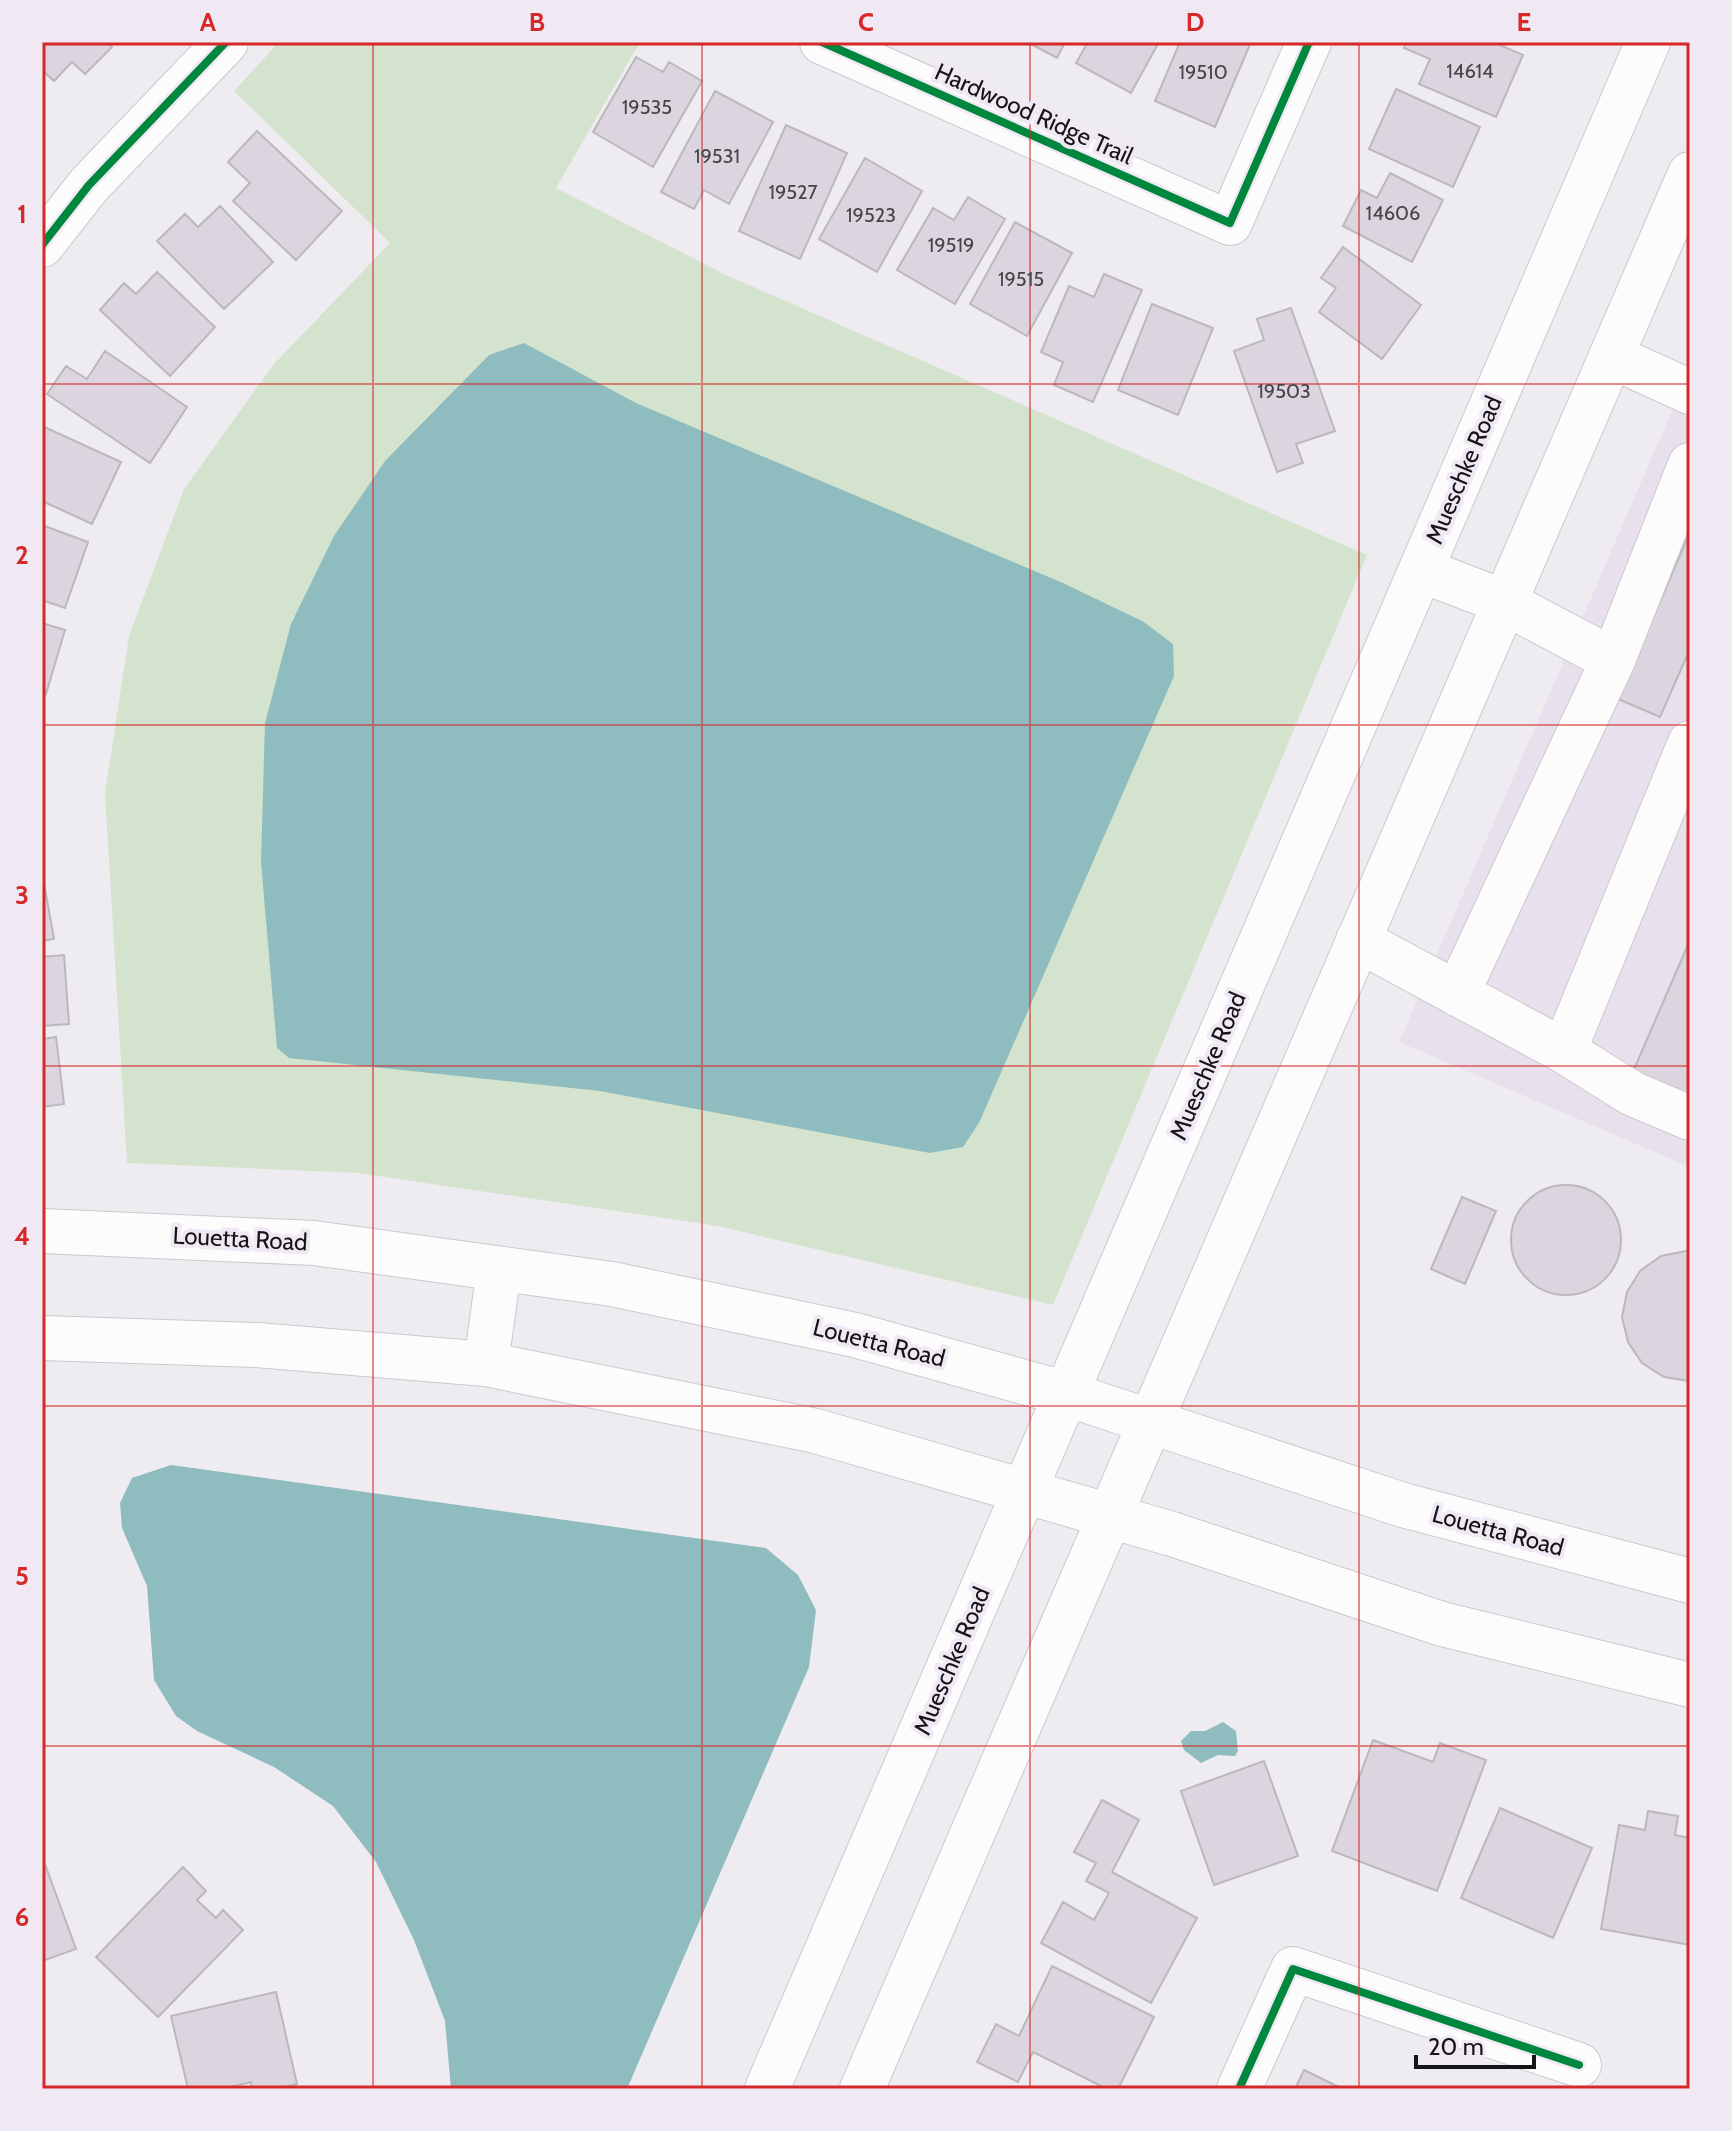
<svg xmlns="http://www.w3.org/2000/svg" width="1732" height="2131" viewBox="0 0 1732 2131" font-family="Cabin,sans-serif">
<rect width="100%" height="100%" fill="#efecf1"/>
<path fill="#e8e0ec" d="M1690 369V1167L1399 1042Z"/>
<path fill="#d4e3ce" d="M279 42H640L556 188 726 275 1367 555 1053 1305 718 1226 358 1173 127 1163 105 793 129 636 184 489 274 364 390 243 234 91Z"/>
<path fill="#8ebcbf" d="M524 343 636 403 1063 583 1144 622 1173 644 1174 676 979 1123 963 1147 930 1153 600 1091 289 1058 277 1048 261 862 265 723 291 624 334 536 385 461 489 355Z
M171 1465 766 1548 798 1575 816 1610 809 1667 627 2089H451L445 2021 414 1940 376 1862 333 1806 274 1767 197 1731 176 1716 154 1680 147 1586 122 1528 120 1503 132 1478Z
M1223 1722 1236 1731 1238 1751 1235 1756 1218 1755 1201 1763 1184 1750 1181 1741 1191 1731H1205Z"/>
<path fill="#dcd5e0" stroke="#bbb8bc" stroke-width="2" d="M42 42H107L112 47 85 74 72 62 54 81 42 70Z
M1027 42H1065L1057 58Z
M1088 42H1159L1131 93 1076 63Z
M1180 42H1251L1215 127 1155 101Z
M1406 42H1493L1523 55 1496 117 1419 84 1430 59 1404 48Z
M636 57 663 72 669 62 702 81 653 167 593 132Z
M1396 89 1480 127 1453 187 1369 149Z
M715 91 773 122 729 204 704 190 694 209 661 192Z
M786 125 847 153 800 259 739 231Z
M257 131 342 211 296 260 233 201 250 183 228 162Z
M865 158 922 191 877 272 819 239Z
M1390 173 1443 200 1412 262 1343 226 1361 190 1377 198Z
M968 197 1005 219 955 304 897 270 933 208 954 220Z
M220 206 273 262 224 309 157 241 185 214 198 227Z
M1015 222 1072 253 1027 336 970 304Z
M1343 247 1421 305 1382 359 1319 312 1336 288 1321 278Z
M157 272 215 327 170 376 100 310 124 283 136 294Z
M1104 274 1142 290 1093 402 1054 385 1063 362 1041 352 1069 286 1094 297Z
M1152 304 1213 328 1178 415 1118 390Z
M1291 308 1335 431 1296 444 1303 463 1277 472 1234 351 1264 340 1257 319Z
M105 351 187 407 150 463 47 394 66 366 87 379Z
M42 426 121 462 92 524 42 501Z
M42 525 88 542 65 608 42 600Z
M1690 532V649L1660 717 1618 699Z
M42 623 65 630 46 694 42 692Z
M42 872 54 939 42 941Z
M1690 940V1100L1632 1074Z
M64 955 69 1024 42 1026V957Z
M56 1037 64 1104 42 1107V1039Z
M1511 1240a55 55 0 1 1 110 0a55 55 0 1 1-110 0Z
M1462 1197 1496 1211 1465 1284 1431 1269Z
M1686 1251H1690L1689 1381 1664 1377 1642 1363 1628 1342 1622 1317 1627 1292 1640 1271 1661 1256Z
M1373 1740 1433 1762 1440 1743 1486 1760 1437 1891 1332 1851Z
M1264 1761 1298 1856 1214 1885 1181 1791Z
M1102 1800 1139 1820 1112 1872 1197 1918 1151 2003 1041 1943 1063 1902 1094 1920 1109 1893 1086 1881 1096 1863 1074 1852Z
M1500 1808 1592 1848 1553 1938 1461 1898Z
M1648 1811 1678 1816 1675 1835 1690 1838V1945L1601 1929 1619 1825 1645 1830Z
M42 1856 76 1949 42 1961Z
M183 1867 206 1891 197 1900 216 1918 223 1910 243 1930 158 2017 96 1957Z
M1052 1966 1154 2017 1118 2089H1107L1033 2052 1018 2082 977 2062 996 2024 1019 2036Z
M276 1992 297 2084 274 2089H252L251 2082 222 2089H188L171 2016Z
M1304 2070 1343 2089H1295Z"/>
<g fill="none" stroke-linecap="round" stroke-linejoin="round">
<g stroke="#ccc9cd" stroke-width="46">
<path id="minor" d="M822 42 1230 223 1309 42
M42 245 89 185 226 42
M1611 356 1690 392
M1613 660 1690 465
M1358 940 1564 1051 1690 743
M1457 994 1613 660 1504 602
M1564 1051 1633 1094 1690 1118
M1239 2089 1293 1969 1579 2065"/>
</g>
<g stroke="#ccc9cd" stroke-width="46">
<path id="major" d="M1421 570 1504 602
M42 1231 314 1243 612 1284 855 1335 1067 1394 1403 1505 1690 1581
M42 1338 257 1345 486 1364 816 1431 1172 1534 1442 1624 1690 1685
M486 1364 499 1269
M767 2089 1648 42
M862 2089 1690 174"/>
</g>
<use href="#minor" stroke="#fdfcfd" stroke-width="44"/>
<use href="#major" stroke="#fdfcfd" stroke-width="44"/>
<g stroke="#f0e9f4" stroke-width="13">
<path id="cycleway" d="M822 42 1230 223 1309 42
M42 245 89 185 226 42
M1239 2089 1293 1969 1579 2065"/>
</g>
<use href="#cycleway" stroke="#00873e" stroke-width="8"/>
</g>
<path fill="none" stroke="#d62828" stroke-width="2" stroke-opacity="0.55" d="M373 42V2089M702 42V2089M1030 42V2089M1359 42V2089M42 384H1690M42 725H1690M42 1066H1690M42 1406H1690M42 1746H1690"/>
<g text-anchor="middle" stroke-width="8" stroke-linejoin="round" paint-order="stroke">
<g font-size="20" fill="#484449">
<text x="1470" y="78">14614</text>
<text x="1203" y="79">19510</text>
<text x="647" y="114">19535</text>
<text x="717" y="163">19531</text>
<text x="793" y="199">19527</text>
<text x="1393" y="220">14606</text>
<text x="871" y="222">19523</text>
<text x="951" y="252">19519</text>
<text x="1021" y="286">19515</text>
<text x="1284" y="398">19503</text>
</g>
<g font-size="24" fill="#161417" stroke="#f0e9f4">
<text transform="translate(1034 114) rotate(24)" y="8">Hardwood Ridge Trail</text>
<text transform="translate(1464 470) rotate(-67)" y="8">Mueschke Road</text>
<text transform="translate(1208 1066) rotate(-67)" y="8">Mueschke Road</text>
<text transform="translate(240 1239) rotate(3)" y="8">Louetta Road</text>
<text transform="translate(879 1343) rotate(14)" y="8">Louetta Road</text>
<text transform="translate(1498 1531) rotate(15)" y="8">Louetta Road</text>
<text transform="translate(952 1661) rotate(-67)" y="8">Mueschke Road</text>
</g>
</g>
<rect width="1732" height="2131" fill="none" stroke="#f0e9f4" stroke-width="88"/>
<path d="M1416 2055v12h118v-12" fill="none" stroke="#161417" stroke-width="4"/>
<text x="1428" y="2055" font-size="24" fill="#161417" stroke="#f0e9f4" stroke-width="6" paint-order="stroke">20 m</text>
<rect x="44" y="44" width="1644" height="2043" fill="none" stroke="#d62828" stroke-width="3"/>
<g font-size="26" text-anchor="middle" font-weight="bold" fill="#d62828">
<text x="208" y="31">A</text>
<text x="537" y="31">B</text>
<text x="866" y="31">C</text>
<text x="1195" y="31">D</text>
<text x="1524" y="31">E</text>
<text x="22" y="223">1</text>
<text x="22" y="564">2</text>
<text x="22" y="904">3</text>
<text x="22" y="1245">4</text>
<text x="22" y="1585">5</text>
<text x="22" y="1926">6</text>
</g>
</svg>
